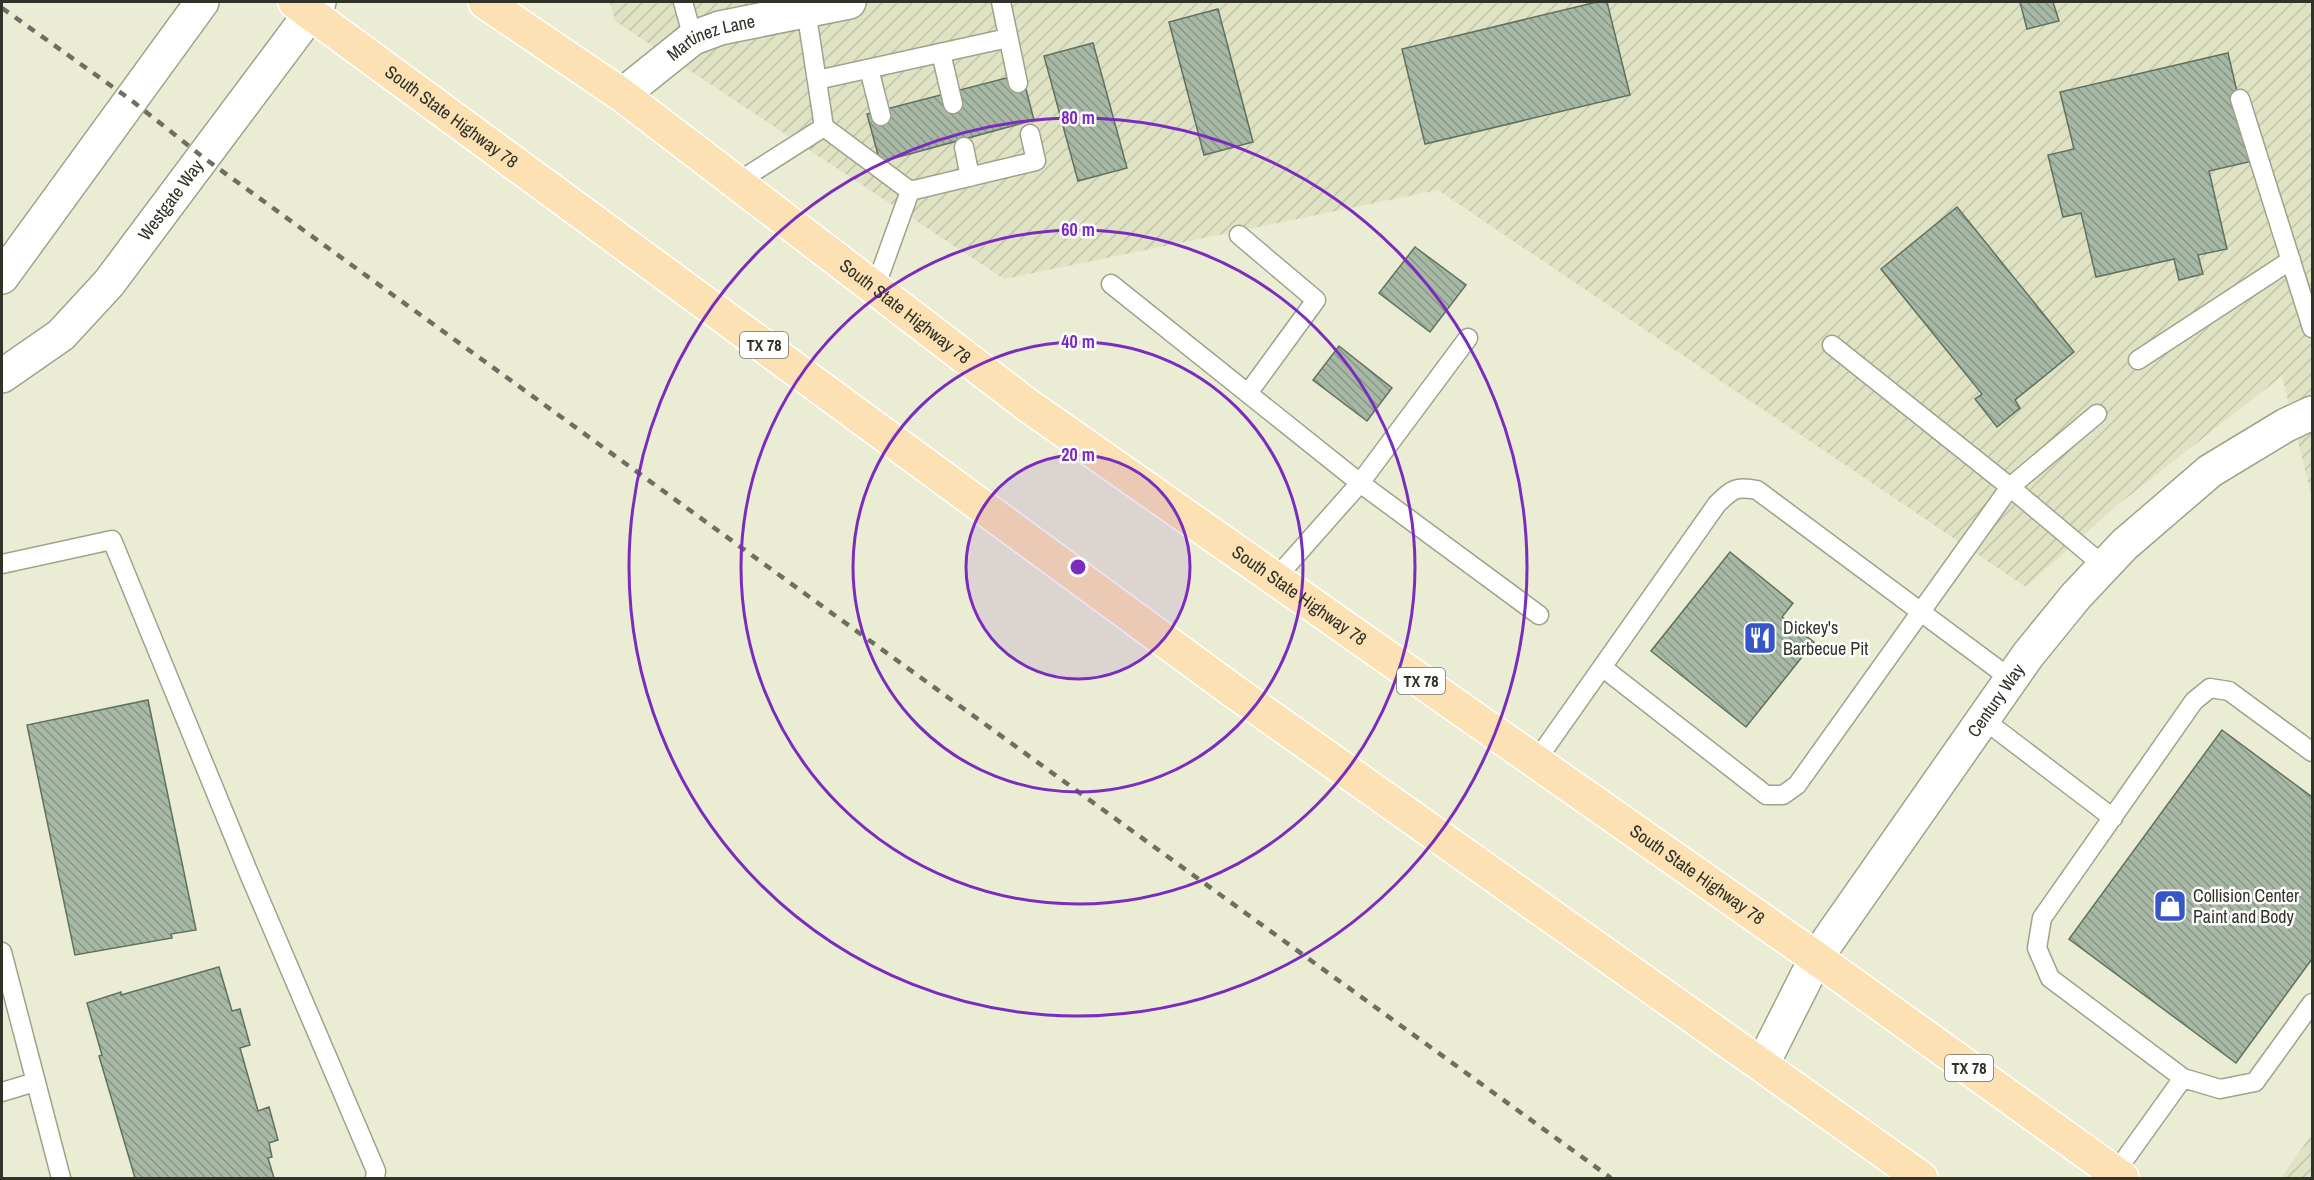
<svg xmlns="http://www.w3.org/2000/svg" width="2314" height="1180" viewBox="0 0 2314 1180" font-family="'Archivo Narrow',sans-serif">
<defs>
<pattern id="industrial-furrows" width="10" height="10" patternUnits="userSpaceOnUse" patternTransform="scale(1.5)"><rect width="10" height="10" fill="#e0e3c3"/><path d="M-1 1l2-2M0 10L10 0M9 11l2-2" fill="none" stroke="#c1c3a8"/></pattern>
<pattern id="building-back-hatch" width="6" height="6" patternUnits="userSpaceOnUse" patternTransform="scale(1.5)"><rect width="6" height="6" fill="#a7b8a5"/><path d="M-1 5l2 2M0 0l6 6M5-1l2 2" fill="none" stroke="#899686"/></pattern>
</defs>
<rect width="100%" height="100%" fill="#eaecd3"/>
<path fill="url(#industrial-furrows)" d="M610 2H2312V498L2282 376 2115 507 2026 587 1438 190 1004 279 615 21Z
M2312 1134V1178H2281Z"/>
<path fill="url(#building-back-hatch)" stroke="#617160" stroke-width="1.5" d="M1597 2H1607L1630 95 1425 144 1402 49Z
M2020 2H2053L2059 21 2027 29Z
M1218 9 1253 142 1204 155 1169 22Z
M1093 43 1127 168 1078 181 1044 56Z
M2228 53 2253 161 2209 171 2227 249 2198 255 2203 274 2179 280 2174 259 2096 277 2081 213 2063 217 2048 155 2074 149 2060 92Z
M1022 74 1034 120 880 162 867 114Z
M1957 207 2074 352 2015 400 2020 408 1997 427 1975 399 1982 394 1881 269Z
M1415 247 1466 285 1430 332 1379 293Z
M1339 346 1392 388 1367 421 1313 380Z
M1730 552 1793 603 1782 617 1814 642 1746 727 1651 651Z
M148 700 196 930 171 934 172 938 75 955 27 725Z
M2222 730 2312 797V959L2236 1063 2069 939Z
M219 967 232 1011 240 1009 250 1045 240 1048 258 1111 269 1107 278 1140 269 1143 272 1157 268 1158 274 1178H135L99 1056 102 1055 87 1003 121 992V995Z"/>
<g fill="none" stroke-linecap="round" stroke-linejoin="round">
<g stroke="#a0a28b" stroke-width="21">
<path id="service" d="M683 2 693 38
M1001 2 1018 83
M806 10 824 127
M941 53 953 104
M869 69 881 116
M817 80 1008 38
M2240 99 2312 328
M964 147 970 177
M736 183 824 127 910 191 875 288
M910 191 1036 161 1030 134
M1239 235 1316 300 1248 393
M1111 284 1360 483 1539 615
M1832 345 2010 487 2097 414
M2138 360 2291 260
M2 564 112 540 250 876 376 1171 375 1178
M1275 579 1360 483 1468 338
M1602 667 1766 795H1783L1797 785 2010 487 2104 566
M1983 719 2113 818
M2312 752 2229 691 2210 688 2194 701 2042 918 2037 948 2050 978 2183 1078 2220 1089 2255 1082 2312 1003
M1536 761 1717 504C1733 489 1735 486 1757 490L2011 679
M2 952 61 1178
M2 1092 35 1082
M2115 1173 2183 1078"/>
</g>
<g stroke="#a0a28b" stroke-width="36">
<g id="minor">
<path id="s1" d="M1762 1065 1816 958 2028 655 2076 596 2124 545 2210 471 2286 425 2312 413"/>
</g>
</g>
<g stroke="#a0a28b" stroke-width="36">
<g id="tertiary">
<path id="s2" d="M622 95 693 38 720 28 849 2"/>
<path d="M2 277 202 2"/>
<path id="s3" d="M2 376 61 335 109 283 319 2"/>
</g>
</g>
<g stroke="#fff" stroke-width="36">
<g id="primary">
<path id="s4" d="M295 2 1232 690 1921 1178"/>
<path id="s5" d="M485 2 622 95 1026 404 1816 958 2122 1178"/>
</g>
</g>
<use href="#service" stroke="#fff" stroke-width="18"/>
<use href="#minor" stroke="#fff" stroke-width="33"/>
<use href="#tertiary" stroke="#fff" stroke-width="33"/>
<use href="#primary" stroke="#fbe1b4" stroke-width="33"/>
<path stroke="#6e6f60" stroke-width="4.5" stroke-dasharray="8 8" stroke-linecap="butt" d="M2 8 131 100 204 158 1611 1178"/>
</g>
<circle cx="1078" cy="567" r="112" fill="#7b2cbf" fill-opacity=".12"/>
<g fill="none" stroke="#7b2cbf" stroke-width="3">
<circle cx="1078" cy="567" r="112"/>
<circle cx="1078" cy="567" r="225"/>
<circle cx="1078" cy="567" r="337"/>
<circle cx="1078" cy="567" r="449"/>
</g>
<defs>
<g id="restaurant-square" transform="scale(1.725)"><rect x="-9" y="-9" width="18" height="18" rx="4" fill="#3755c6" stroke="#fff"/><path d="M-5-6h1v4h1v-4h1v4h1v-4h1v5L-1.5 .5V6h-2V.5L-5-1ZM5-6V6H3V1.5H1.5Q1.5-4 5-6Z" fill="#fff"/></g>
<g id="shop-square" transform="scale(1.725)"><rect x="-9" y="-9" width="18" height="18" rx="4" fill="#3755c6" stroke="#fff"/><path d="M-5-2.5h2.3a2.7 3.5 0 0 1 5.4 0H5L5.5 6h-11ZM-1.5-2.5h3a1.5 2.3 0 0 0-3 0Z" fill="#fff"/></g>
</defs>
<g fill-rule="evenodd">
<use href="#restaurant-square" x="1760" y="638"/>
<use href="#shop-square" x="2170" y="906"/>
</g>
<g text-anchor="middle" stroke-width="5" stroke-linejoin="round" paint-order="stroke">
<g fill="#fff" stroke="#6f7068" stroke-width="1.5">
<rect x="740" y="332" width="48" height="26" rx="4.5"/>
<rect x="1397" y="668" width="48" height="26" rx="4.5"/>
<rect x="1945" y="1055" width="48" height="26" rx="4.5"/>
</g>
<g font-size="16" font-weight="bold" fill="#313228">
<text x="764" y="351">TX 78</text>
<text x="1421" y="687">TX 78</text>
<text x="1969" y="1074">TX 78</text>
</g>
<g font-size="18" fill="#313228" stroke="#fff">
<text dy="6" stroke="none"><textPath href="#s2" startOffset="108">Martinez Lane</textPath></text>
<text dy="6" stroke="none"><textPath href="#s4" startOffset="194">South State Highway 78</textPath></text>
<text dy="6" stroke="none"><textPath href="#s3" startOffset="246">Westgate Way</textPath></text>
<text dy="6" stroke="none"><textPath href="#s5" startOffset="522">South State Highway 78</textPath></text>
<text dy="6" stroke="none"><textPath href="#s5" startOffset="1008">South State Highway 78</textPath></text>
<text dy="6" stroke="none"><textPath href="#s1" startOffset="434">Century Way</textPath></text>
<text dy="6" stroke="none"><textPath href="#s5" startOffset="1494">South State Highway 78</textPath></text>
</g>
<g font-size="18" fill="#313228" stroke="#fff" text-anchor="start">
<text x="1783" y="634">Dickey's<tspan x="1783" dy="21">Barbecue Pit</tspan></text>
<text x="2193" y="902">Collision Center<tspan x="2193" dy="21">Paint and Body</tspan></text>
</g>
</g>
<circle cx="1078" cy="567" r="9" fill="#7b2cbf" stroke="#fff" stroke-width="3"/>
<g font-size="18" text-anchor="middle" font-weight="bold" fill="#7b2cbf" stroke="#fff" stroke-width="5" stroke-linejoin="round" paint-order="stroke">
<text x="1078" y="124">80 m</text>
<text x="1078" y="236">60 m</text>
<text x="1078" y="348">40 m</text>
<text x="1078" y="461">20 m</text>
</g>
<rect width="2314" height="1180" fill="none" stroke="#313228" stroke-width="6"/>
</svg>
